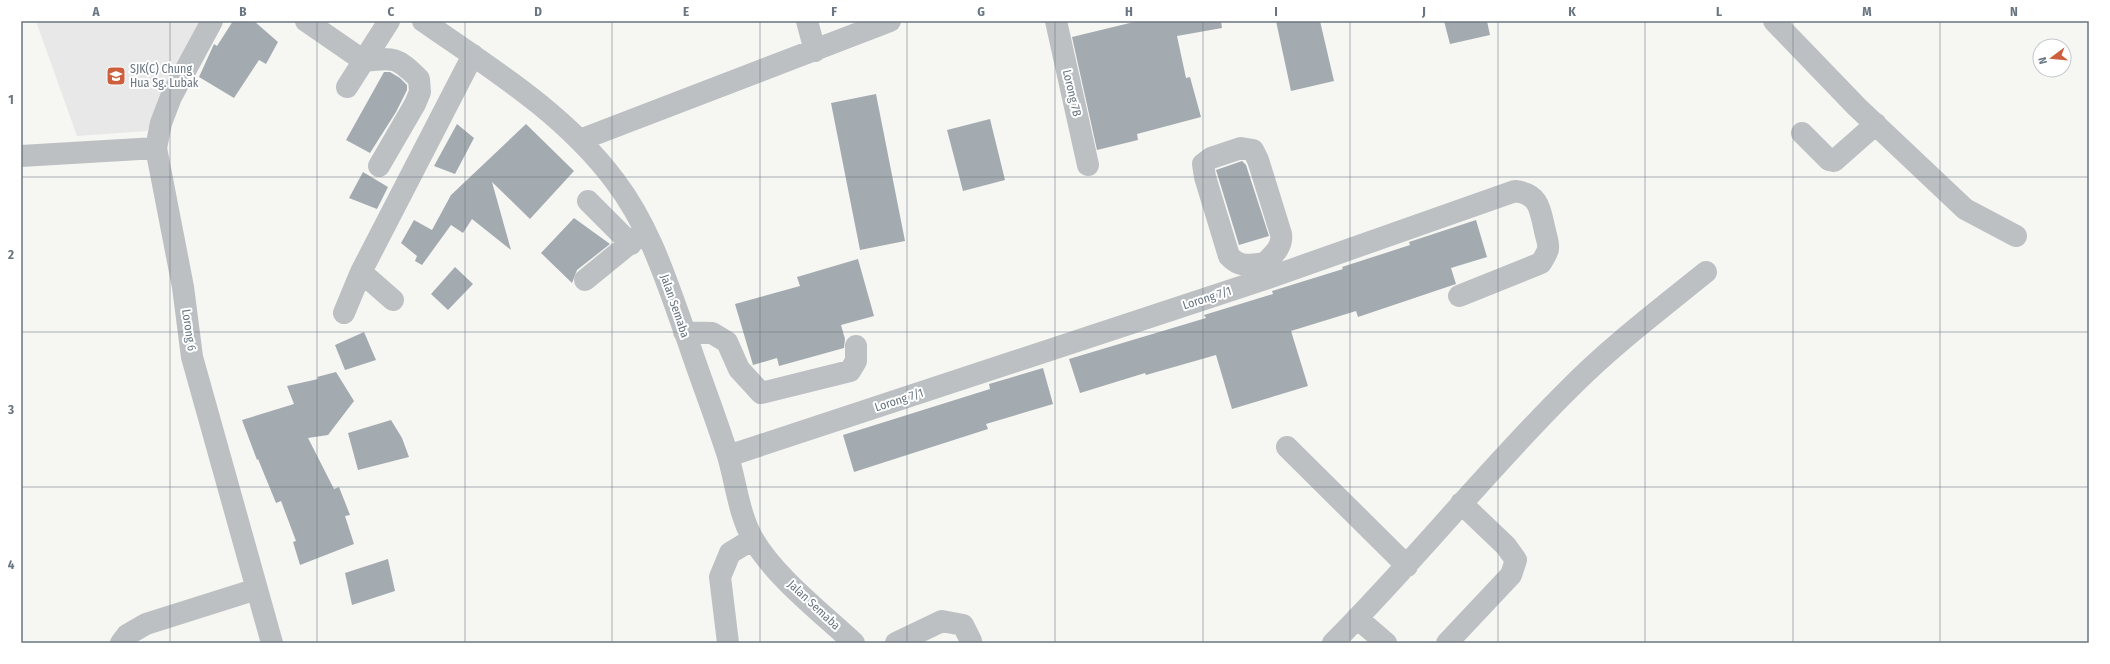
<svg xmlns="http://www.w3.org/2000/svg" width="2110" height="664" viewBox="0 0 2110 664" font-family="'Fira Sans Condensed',sans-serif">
<rect width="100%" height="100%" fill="#f6f6f3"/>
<path fill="#e7e8e7" d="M36 21H205L147 131 77 136Z"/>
<path fill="#a4abb0" d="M233 21H254L278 42 266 64 259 60 234 98 199 77 214 44 217 46Z
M1138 21H1221L1222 28 1177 36 1186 78 1190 77 1201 117 1137 134 1138 140 1097 150 1072 37Z
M1276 21H1320L1334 81 1291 91Z
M1444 21H1487L1490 35 1450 44Z
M384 72H390L400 78 407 85V90L396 112 370 153 346 140Z
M876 94 905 241 860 250 831 103Z
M990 119 1005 180 963 191 947 130Z
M457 124 474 138 455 174 434 166Z
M526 124 574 171 530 219 492 182 511 250 472 219 463 233 451 225 422 265 415 261 417 256 401 243 414 220 432 230 451 195Z
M1242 161 1246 165 1269 236 1239 245 1216 170Z
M363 172 388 187 377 209 349 198Z
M574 218 610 244 577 270 572 283 541 253Z
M1476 220 1487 257 1451 268 1456 284 1358 317 1356 311 1291 331 1308 386 1232 409 1216 355 1146 375 1145 373 1080 393 1069 359 1206 318 1204 315 1273 294 1272 291 1343 269 1342 267 1410 245 1409 242Z
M858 259 874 316 841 325 845 339 844 348 779 366 777 358 753 365 735 304 800 286 797 277Z
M455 267 473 284 448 310 431 294Z
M364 332 376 360 345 370 335 345Z
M1043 368 1053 404 986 424 988 429 854 472 843 435 990 389 989 384Z
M336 372 354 401 328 435 308 438 334 489 339 487 350 515 345 516 354 544 300 565 293 542 296 541 281 501 276 503 258 459 257 460 242 420 294 404 287 386 318 379 317 377Z
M391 420 402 438 409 457 358 470 348 433Z
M388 559 395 591 352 605 345 573Z"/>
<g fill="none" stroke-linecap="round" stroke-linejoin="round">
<path stroke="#bcc0c3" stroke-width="22" d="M212 21 171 97 161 123 156 148 183 287 192 357 272 643
M306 21 364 61C394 57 397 57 419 79L420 92 415 104 379 166
M423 21C492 69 564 113 615 181 651 228 668 286 688 341 701 380 716 418 728 456 736 483 739 515 753 539 775 577 822 613 854 643
M807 21 815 51
M1056 21 1088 165
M1774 21 1857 107 1965 209 2016 236
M347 87 389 21
M1802 133 1829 160 1834 161 1876 124
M580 140 890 21
M1241 148 1253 150 1258 160 1281 234C1283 247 1273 255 1265 263 1250 265 1240 268 1229 256L1205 177 1203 164 1211 158Z
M21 156 156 148
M588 201 631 244
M361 272 393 300
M585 280 645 231
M344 313 361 272 473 55
M684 332 712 333 727 342 739 369 761 393 850 371 856 361V346
M1287 447 1407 566
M728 456 1268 278 1515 191C1540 194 1540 210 1545 231 1546 236 1549 244 1548 249 1547 254 1543 259 1541 263L1459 296
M1357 618 1386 643
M121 643 127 635 146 624 257 589
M728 643 720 577 730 553 753 539
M896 643 942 621 963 625 971 641 970 643
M1333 643C1414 562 1486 471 1568 390 1610 347 1659 310 1706 272
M1447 643 1511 575 1516 560 1506 546 1461 503"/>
</g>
<path fill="none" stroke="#697681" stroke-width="1" stroke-opacity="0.55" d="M170 21V643M317 21V643M465 21V643M612 21V643M760 21V643M907 21V643M1055 21V643M1203 21V643M1350 21V643M1498 21V643M1645 21V643M1793 21V643M1940 21V643M21 177H2089M21 332H2089M21 487H2089"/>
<defs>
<g id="school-square" transform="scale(1)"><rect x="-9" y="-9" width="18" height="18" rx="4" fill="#cd5f3c" stroke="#fff"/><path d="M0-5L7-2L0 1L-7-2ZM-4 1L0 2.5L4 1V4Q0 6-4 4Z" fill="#fff"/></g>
</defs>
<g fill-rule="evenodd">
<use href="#school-square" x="116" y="76"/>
</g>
<g text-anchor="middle" stroke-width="4" stroke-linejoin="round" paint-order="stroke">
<g font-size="12" fill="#697681" stroke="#fff" text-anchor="start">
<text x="130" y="73">SJK(C) Chung<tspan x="130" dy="14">Hua Sg. Lubak</tspan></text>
</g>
<g font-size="12" fill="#697681" stroke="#fff">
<text transform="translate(1072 93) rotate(77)" y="4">Lorong 7B</text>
<text transform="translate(1207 298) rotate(-18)" y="4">Lorong 7/1</text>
<text transform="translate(675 306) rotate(71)" y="4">Jalan Semaba</text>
<text transform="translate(189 330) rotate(82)" y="4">Lorong 6</text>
<text transform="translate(899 400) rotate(-18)" y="4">Lorong 7/1</text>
<text transform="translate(814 605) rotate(43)" y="4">Jalan Semaba</text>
</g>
</g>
<rect width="2110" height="664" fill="none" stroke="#ffffff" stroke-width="44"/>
<g transform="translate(2052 58) rotate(254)"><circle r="19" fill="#ffffff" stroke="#c3c8cd"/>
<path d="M0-3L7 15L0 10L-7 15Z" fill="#cd5f3c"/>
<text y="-6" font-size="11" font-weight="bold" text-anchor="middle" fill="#697681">N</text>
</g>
<rect x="22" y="22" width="2066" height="620" fill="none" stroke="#697681" stroke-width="1.5"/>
<g font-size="13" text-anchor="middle" font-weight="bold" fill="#697681">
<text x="96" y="16">A</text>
<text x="243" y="16">B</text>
<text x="391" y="16">C</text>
<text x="538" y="16">D</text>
<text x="686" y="16">E</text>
<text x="834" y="16">F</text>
<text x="981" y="16">G</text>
<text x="1129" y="16">H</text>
<text x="1276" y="16">I</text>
<text x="1424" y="16">J</text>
<text x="1572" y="16">K</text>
<text x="1719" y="16">L</text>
<text x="1867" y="16">M</text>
<text x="2014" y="16">N</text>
<text x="11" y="104">1</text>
<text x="11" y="259">2</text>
<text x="11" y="414">3</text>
<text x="11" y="569">4</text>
</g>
</svg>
